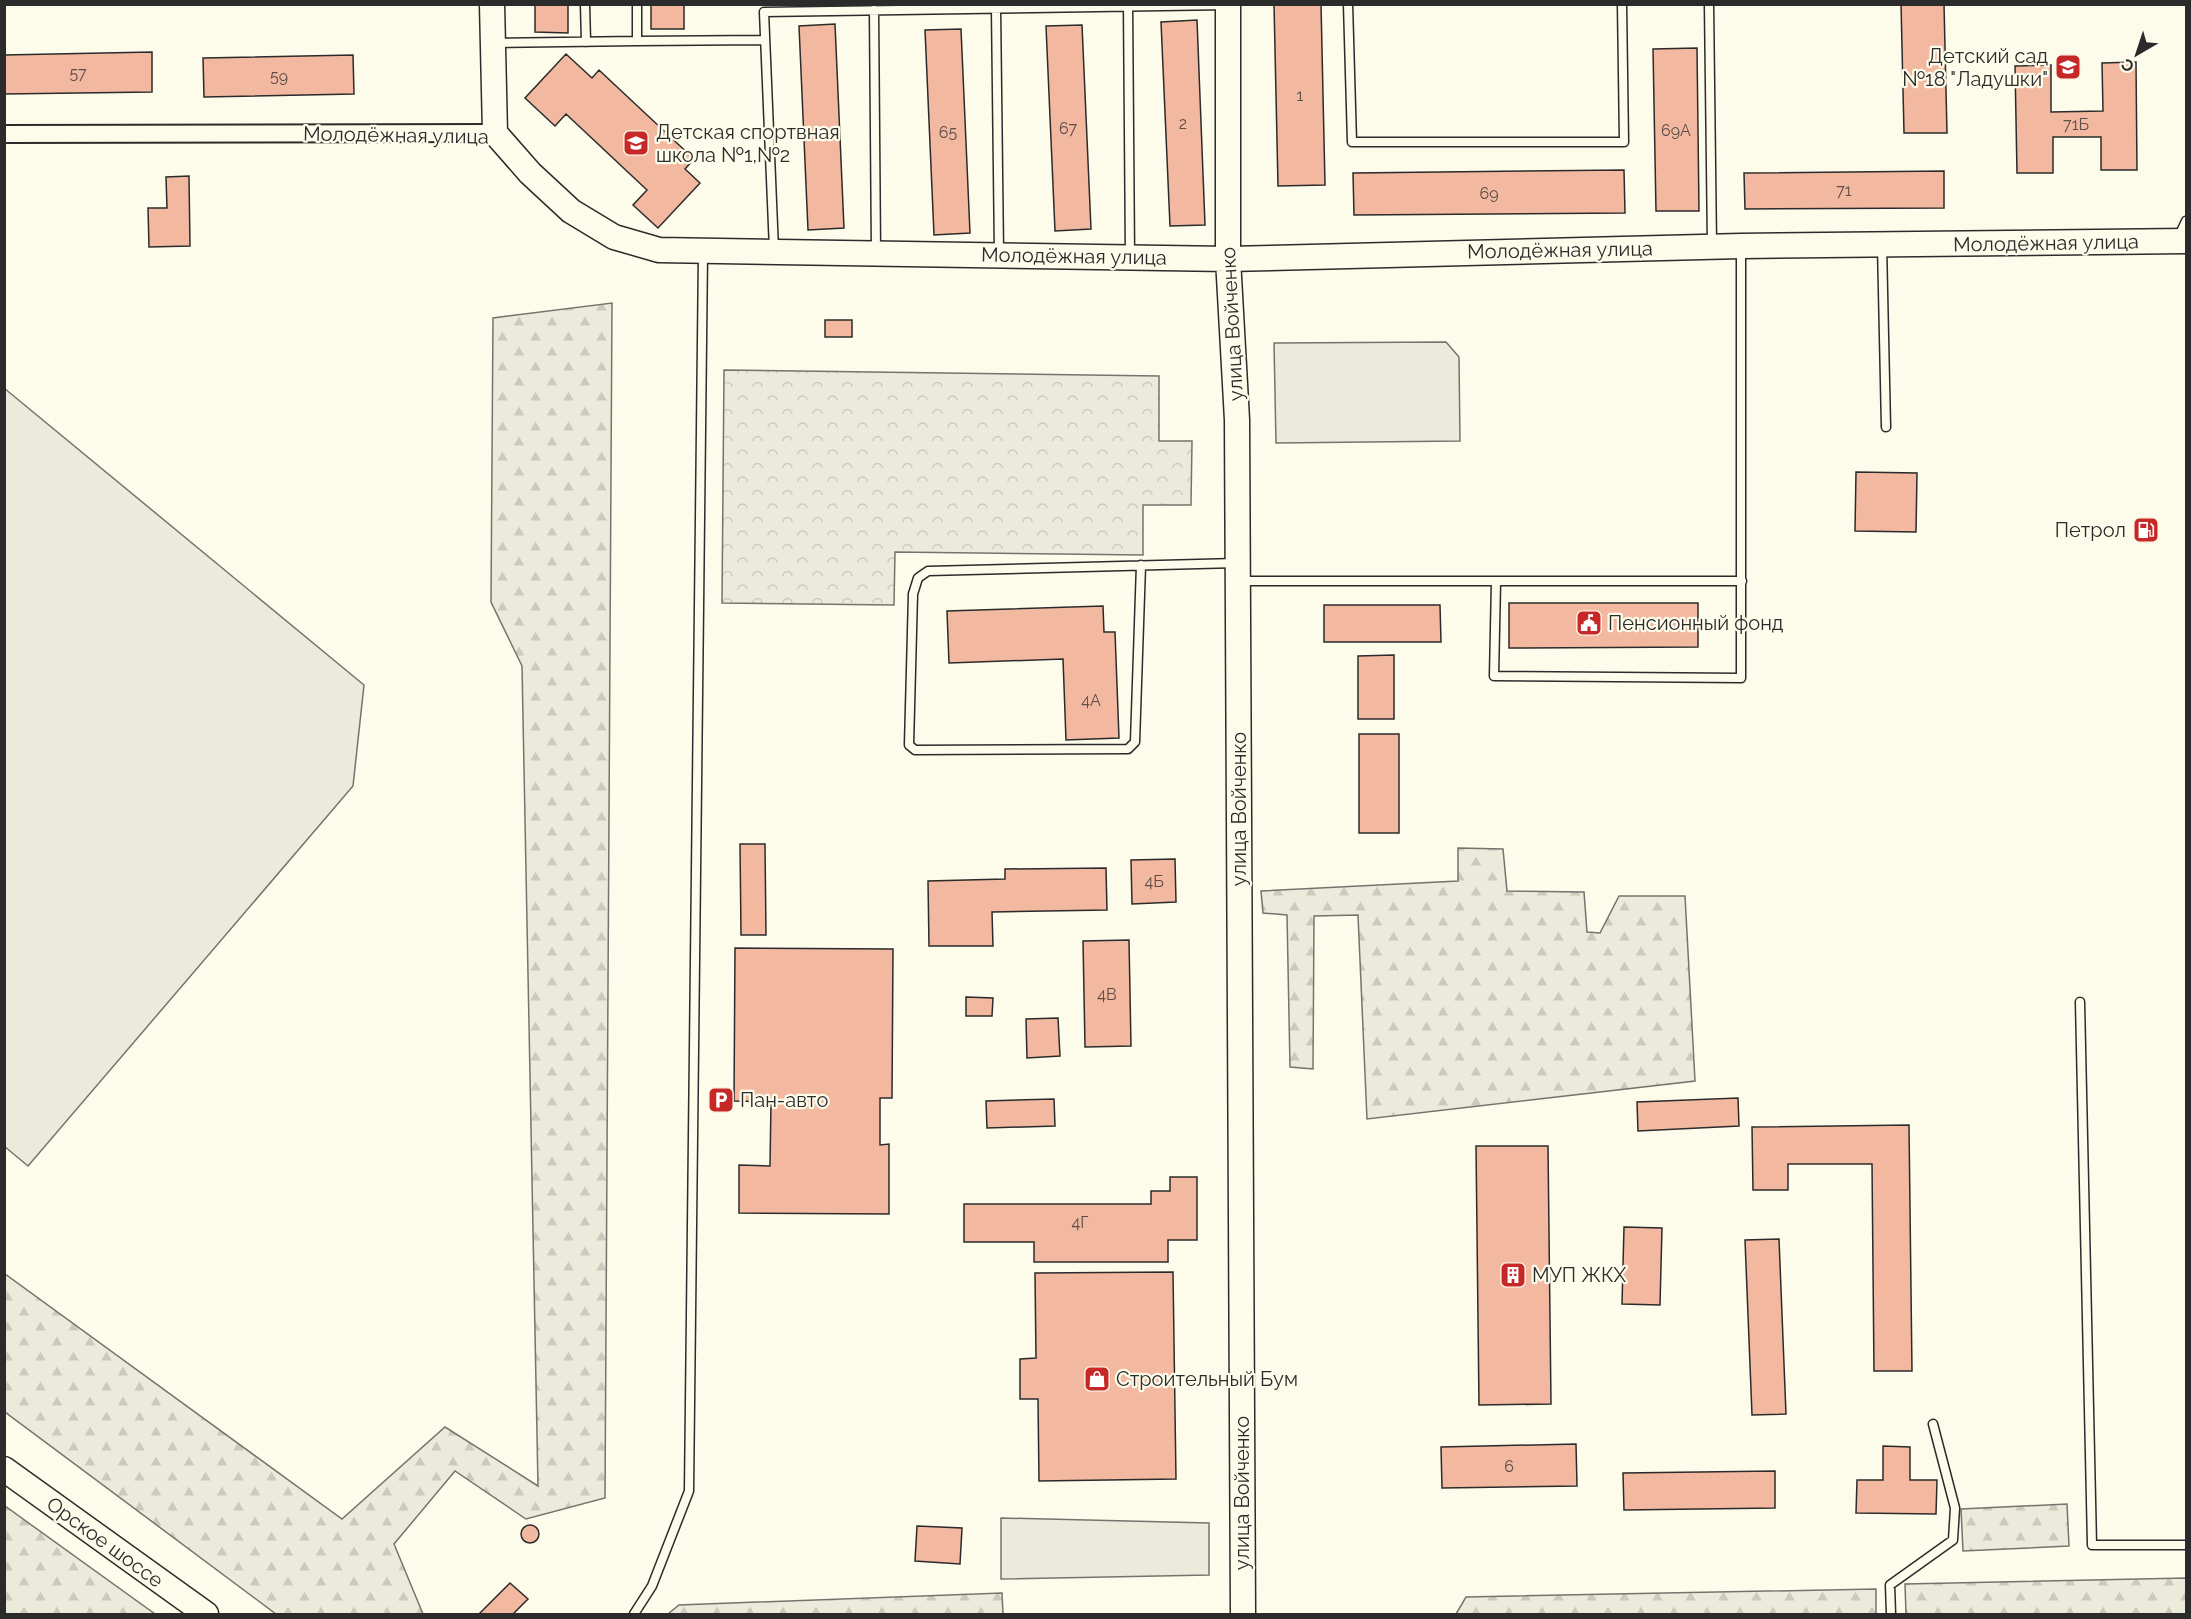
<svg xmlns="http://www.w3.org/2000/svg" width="2191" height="1619" viewBox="0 0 2191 1619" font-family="Raleway,sans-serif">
<defs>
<pattern id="forest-firs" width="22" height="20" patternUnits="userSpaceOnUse" patternTransform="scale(1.5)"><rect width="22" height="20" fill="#ecebdb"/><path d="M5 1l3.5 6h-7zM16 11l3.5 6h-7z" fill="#cbcabc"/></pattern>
<pattern id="park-crowns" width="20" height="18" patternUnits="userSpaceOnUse" patternTransform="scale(1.5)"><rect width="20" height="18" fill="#ecebdb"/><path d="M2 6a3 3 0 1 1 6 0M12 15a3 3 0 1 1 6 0" fill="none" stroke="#cbcabc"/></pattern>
</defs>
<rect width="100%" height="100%" fill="#fdfbea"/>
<path fill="url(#forest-firs)" stroke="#74746e" stroke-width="1.5" d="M612 303 605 1498 526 1519 455 1471 394 1544 423 1614H276L5 1412V1274L342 1519 445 1427 538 1486 522 666 491 602 493 318Z
M1458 848 1503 849 1507 891 1584 892 1587 932 1600 933 1619 896H1685L1695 1081 1367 1119 1358 915 1314 916 1313 1069 1290 1067 1287 915 1263 913 1261 891 1458 881Z
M2067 1504 2069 1546 1963 1551 1961 1509Z
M4 1506H5L155 1614H5Z
M2186 1578V1614H1906L1905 1584Z
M1876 1589V1614H1456L1466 1597Z
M1002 1593 1003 1614H668L679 1605Z"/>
<path fill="url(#park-crowns)" stroke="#74746e" stroke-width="1.5" d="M724 370 1159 376V441H1192L1191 505H1143V555L895 552 894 605 722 603Z"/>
<path fill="#ecebdb" stroke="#74746e" stroke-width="1.5" d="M4 388 364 685 353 786 28 1166 4 1146Z"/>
<path fill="#eceadb" stroke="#74746e" stroke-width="1.5" d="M1446 342 1459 357 1460 441 1276 443 1274 343Z
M1001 1518 1209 1523V1575L1001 1579Z"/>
<path fill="#f2b8a0" stroke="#2b2b2b" stroke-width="1.5" d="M535 4H568V33L535 32Z
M651 4H684V29H651Z
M1274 4H1321L1325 185 1278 186Z
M1901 4H1944L1947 133H1904Z
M1197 20 1205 225 1170 226 1161 22Z
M835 24 844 228 808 230 799 26Z
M1082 25 1091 229 1055 231 1046 26Z
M961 29 970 233 934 235 925 30Z
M1697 48 1699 211H1656L1653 49Z
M152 52V92L4 94V55Z
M566 54 592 78 599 70 694 159 685 169 700 183 658 228 633 205 647 190 566 114 555 126 525 98Z
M353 55 354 94 204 97 203 58Z
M2136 62 2137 170H2101V137H2053V173H2017L2015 66 2051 65V112L2103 111 2102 63Z
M1624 170 1625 213 1354 215 1353 173Z
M1944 171V208L1745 209 1744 173Z
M189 176 190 246 149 247 148 208H167L166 177Z
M825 320H852V337H825Z
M1856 472 1917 473 1916 532 1855 531Z
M1509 603H1698V647L1509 648Z
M1324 605H1440L1441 642H1324Z
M1103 606 1104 632H1115L1119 738 1066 740 1063 659 949 663 947 611Z
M1394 655V719H1358V656Z
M1359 734H1399V833H1359Z
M740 844H765L766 935H741Z
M1175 859 1176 902 1132 904 1131 860Z
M1106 868 1107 910 992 912 993 946H929L928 881 1005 879V869Z
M1129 940 1131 1046 1085 1047 1083 941Z
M735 948 893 949 892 1098H880V1145L889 1144V1214L739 1213V1165L770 1166 771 1102 734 1101Z
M966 997 993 998 992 1016H966Z
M1058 1018 1060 1056 1027 1058 1026 1019Z
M1738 1098 1739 1126 1638 1131 1637 1102Z
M1054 1099 1055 1126 987 1128 986 1101Z
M1909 1125 1912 1371H1874L1872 1164H1788V1190H1753L1752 1127Z
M1476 1146H1548L1551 1404 1479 1405Z
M1170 1177H1197V1240H1168V1262H1034V1242H964V1204H1151V1191H1170Z
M1624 1227 1662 1228 1660 1305 1622 1304Z
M1779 1239 1786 1414 1752 1415 1745 1240Z
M1173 1272 1176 1479 1039 1481 1038 1399H1020V1359L1036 1358 1035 1273Z
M1576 1444 1577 1486 1442 1488 1441 1447Z
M1883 1446 1910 1447V1480H1937L1936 1514 1856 1513 1857 1480H1883Z
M1775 1471V1508L1624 1510 1623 1473Z
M521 1534a9 9 0 1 1 18 0a9 9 0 1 1-18 0Z
M917 1526 962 1528 960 1564 915 1561Z
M510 1583 528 1599 513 1614H479Z"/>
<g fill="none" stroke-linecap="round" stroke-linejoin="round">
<g stroke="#2b2b2b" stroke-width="11">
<path id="lane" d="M585 4 586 42
M1128 4 1130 257
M1348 4 1352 142H1624L1622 4
M1709 4 1712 246
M996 8 999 254
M874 10 876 253
M637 41 765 40
M494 43 637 41V4
M2178 238 2186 221
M1882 245 1886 427
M774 250 764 12 1227 5
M1141 565 1135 742 1128 749 915 750 909 745 913 594 918 578 928 571 1237 563
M1241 581H1742
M1496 582 1494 676 1741 678V249
M2080 1002 2092 1545H2186
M634 1614 652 1586 689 1491 703 253
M1891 1614 1890 1585 1953 1540 1955 1508 1933 1424"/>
</g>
<g stroke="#2b2b2b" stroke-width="20">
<path id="street" d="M4 134 495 133"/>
</g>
<g stroke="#2b2b2b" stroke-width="27">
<path id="secondary" d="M492 4 495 133 530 173 571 211 614 237 659 250 1228 259 1741 246 2186 241
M1228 4V259L1237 420 1243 1614
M4 1469 206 1614"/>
</g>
<use href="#lane" stroke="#fdfbea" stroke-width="8"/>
<use href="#street" stroke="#fdfbea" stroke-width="16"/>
<use href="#secondary" stroke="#fdfbea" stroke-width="24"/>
</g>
<defs>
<g id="school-square" transform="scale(1.35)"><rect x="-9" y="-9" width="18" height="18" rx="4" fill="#c62828" stroke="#fdfbea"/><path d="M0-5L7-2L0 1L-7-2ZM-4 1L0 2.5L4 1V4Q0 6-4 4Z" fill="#fff"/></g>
<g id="fuel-square" transform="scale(1.35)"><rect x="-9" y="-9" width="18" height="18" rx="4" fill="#c62828" stroke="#fdfbea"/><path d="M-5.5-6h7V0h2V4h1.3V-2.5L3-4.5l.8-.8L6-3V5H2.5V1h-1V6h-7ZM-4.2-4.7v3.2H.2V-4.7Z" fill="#fff"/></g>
<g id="civic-square" transform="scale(1.35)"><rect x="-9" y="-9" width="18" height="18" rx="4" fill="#c62828" stroke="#fdfbea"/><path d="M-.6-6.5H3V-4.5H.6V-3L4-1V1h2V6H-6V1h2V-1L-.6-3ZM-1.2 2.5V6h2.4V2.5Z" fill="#fff"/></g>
<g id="parking-square" transform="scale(1.35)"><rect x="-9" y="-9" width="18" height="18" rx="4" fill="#c62828" stroke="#fdfbea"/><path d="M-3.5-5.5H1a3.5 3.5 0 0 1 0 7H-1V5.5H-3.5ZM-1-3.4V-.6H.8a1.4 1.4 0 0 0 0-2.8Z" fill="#fff"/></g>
<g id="building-square" transform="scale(1.35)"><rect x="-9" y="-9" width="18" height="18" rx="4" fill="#c62828" stroke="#fdfbea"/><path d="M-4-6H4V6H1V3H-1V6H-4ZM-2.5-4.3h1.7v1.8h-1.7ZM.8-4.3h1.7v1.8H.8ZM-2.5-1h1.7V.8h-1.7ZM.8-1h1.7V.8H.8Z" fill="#fff"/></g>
<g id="shop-square" transform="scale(1.35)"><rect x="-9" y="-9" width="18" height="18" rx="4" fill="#c62828" stroke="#fdfbea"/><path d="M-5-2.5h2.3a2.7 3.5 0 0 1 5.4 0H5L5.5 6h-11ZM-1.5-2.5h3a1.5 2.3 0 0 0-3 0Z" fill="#fff"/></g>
</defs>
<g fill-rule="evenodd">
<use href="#school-square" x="2068" y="67"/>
<use href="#school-square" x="636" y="143"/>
<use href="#fuel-square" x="2146" y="530"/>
<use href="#civic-square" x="1589" y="623"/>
<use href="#parking-square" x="721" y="1100"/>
<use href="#building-square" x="1513" y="1275"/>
<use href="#shop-square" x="1097" y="1379"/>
</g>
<g text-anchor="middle" stroke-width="4.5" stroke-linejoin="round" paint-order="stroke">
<g font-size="16" fill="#5d4e48">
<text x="78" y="79">57</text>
<text x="279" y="82">59</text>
<text x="1300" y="101">1</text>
<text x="1183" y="129">2</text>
<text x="2076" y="130">71Б</text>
<text x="1068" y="134">67</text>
<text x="1676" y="136">69А</text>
<text x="948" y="138">65</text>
<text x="1844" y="196">71</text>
<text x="1489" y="199">69</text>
<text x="1091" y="706">4А</text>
<text x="1154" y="887">4Б</text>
<text x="1107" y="1000">4В</text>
<text x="1080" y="1228">4Г</text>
<text x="1509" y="1472">6</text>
</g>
<g font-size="20" fill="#2b2b2b" stroke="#fdfbea" text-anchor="start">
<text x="2048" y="63" text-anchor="end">Детский сад<tspan x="2048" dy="23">№18 "Ладушки"</tspan></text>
<text x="656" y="139">Детская спортвная<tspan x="656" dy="23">школа №1,№2</tspan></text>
<text x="2126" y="537" text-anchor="end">Петрол</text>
<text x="1608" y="630">Пенсионный фонд</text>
<text x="740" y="1107">Пан-авто</text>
<text x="1532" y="1282">МУП ЖКХ</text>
<text x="1116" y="1386">Строительный Бум</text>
</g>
<g font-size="20" fill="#2b2b2b" stroke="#fdfbea">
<text transform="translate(396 135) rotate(1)" y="7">Молодёжная улица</text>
<text transform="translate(2046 243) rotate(-1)" y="7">Молодёжная улица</text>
<text transform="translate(1560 250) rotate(-1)" y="7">Молодёжная улица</text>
<text transform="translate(1074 256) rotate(1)" y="7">Молодёжная улица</text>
<text transform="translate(1232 324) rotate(-93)" y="7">улица Войченко</text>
<text transform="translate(1239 809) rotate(-90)" y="7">улица Войченко</text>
<text transform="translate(1242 1493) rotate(-90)" y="7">улица Войченко</text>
<text transform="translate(105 1542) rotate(36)" y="7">Орское шоссе</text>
</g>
</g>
<rect width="2191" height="1619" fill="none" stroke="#2b2b2b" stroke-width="12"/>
<g transform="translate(2137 54) rotate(219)" stroke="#fdfbea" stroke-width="4.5" paint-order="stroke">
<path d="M0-4.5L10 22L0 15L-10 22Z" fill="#2b2b2b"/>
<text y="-9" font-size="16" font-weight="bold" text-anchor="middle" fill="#2b2b2b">С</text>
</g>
</svg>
